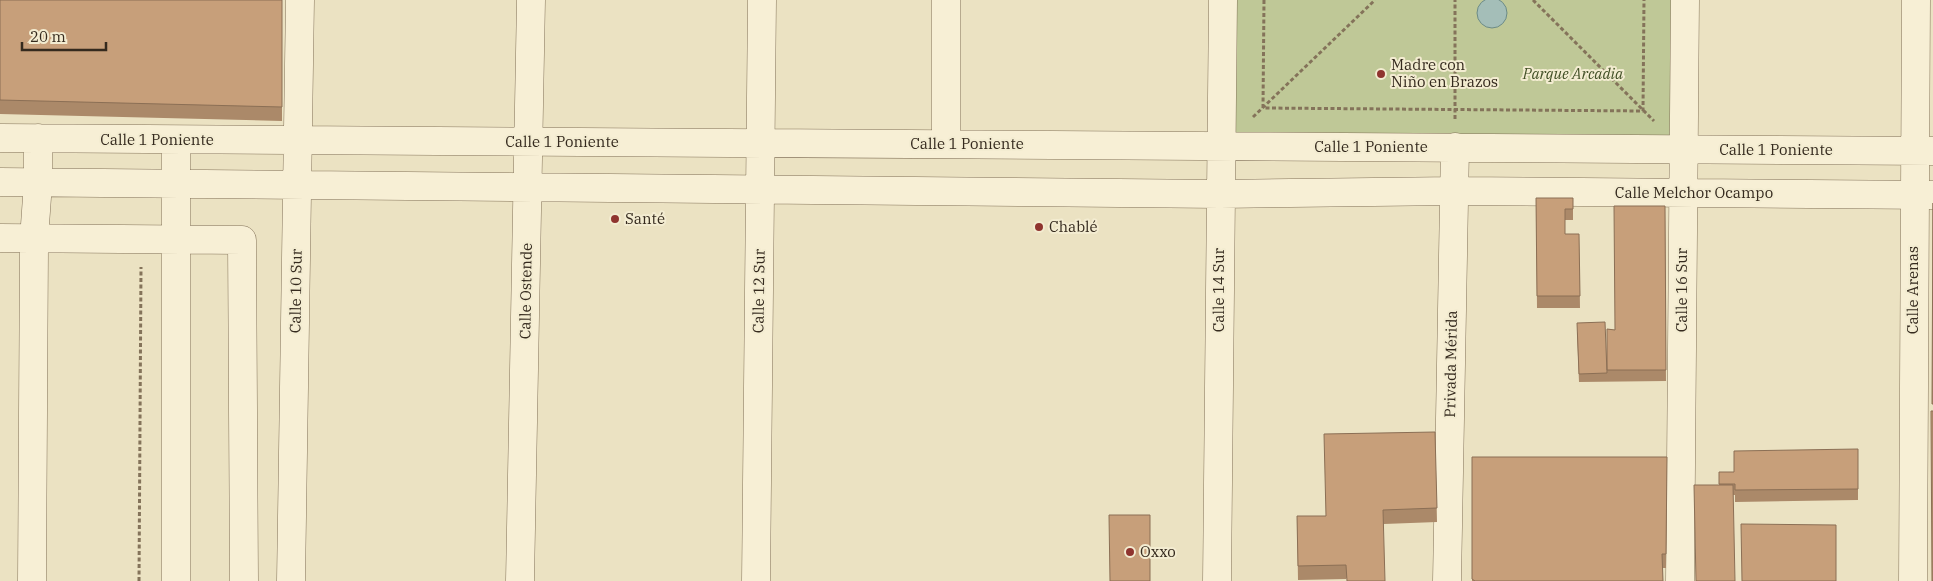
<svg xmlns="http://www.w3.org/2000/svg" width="1933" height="581" viewBox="0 0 1933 581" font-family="'IBM Plex Serif',serif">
<rect width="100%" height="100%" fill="#ebe2c2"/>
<path fill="#bfc897" d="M1223 0H1685L1683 149 1221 146Z"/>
<path fill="#a4beb8" stroke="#6c8b86" d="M1477 13a15 15 0 1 1 30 0a15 15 0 1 1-30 0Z"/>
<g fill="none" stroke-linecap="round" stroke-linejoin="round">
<g stroke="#84735a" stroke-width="29">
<path id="minor" d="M946 0V144
M0 138 1933 151
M176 140V581
M0 182 1220 194 1455 191 1933 195
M0 238 242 240 244 581
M32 581 34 247 36 238 35 225 38 183V138
M291 581 300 0
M520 581 531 0
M756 581 762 0
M1217 581 1223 0
M1447 581 1455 147
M1680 581 1685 0
M1913 581 1916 0"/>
</g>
<path stroke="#84735a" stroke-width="3" stroke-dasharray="4 2.5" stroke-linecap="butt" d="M1264 0 1263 108 1643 111 1644 0
M1533 0 1654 121
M1253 117 1375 0
M1455 119V0
M139 581 141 267"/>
<use href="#minor" stroke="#f7efd5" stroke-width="28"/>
</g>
<path fill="#ab8969" d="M0 0H282V121L0 114Z
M1536 198H1573V220H1565V234H1579L1580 308H1537Z
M1665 206 1666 381 1579 382 1577 332 1607 372V329L1615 330Z
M1435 432 1437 522 1384 524 1346 579 1298 580 1297 516H1326Z
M1858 449V500L1735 502V495H1733L1719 485V472H1734Z
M1472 457H1667L1666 568H1662L1663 581H1472Z"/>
<path fill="#c79f7a" stroke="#8b6f55" d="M0 0H282V107L0 100Z
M1536 198H1573V209H1565V234H1579L1580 296H1537Z
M1933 203V404H1932Z
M1614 206H1665L1666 370H1607V329L1615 330Z
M1605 322 1607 373 1579 374 1577 323Z
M1931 411H1933V581H1932Z
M1435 432 1437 508 1383 510 1385 581H1347L1346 565 1298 566 1297 516H1326L1324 434Z
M1858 449V489L1735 490V484H1719V472H1734V451Z
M1472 457H1667L1666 554H1662L1663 581H1475L1472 579Z
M1694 485H1733L1735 581H1696Z
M1109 515H1150V581H1110Z
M1741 524 1836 525V581H1742Z"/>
<g fill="#8f342e" stroke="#f3ecd1" stroke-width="2">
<circle cx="1381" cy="74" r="5"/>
<circle cx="615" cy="219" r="5"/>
<circle cx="1039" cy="227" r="5"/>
<circle cx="1130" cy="552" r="5"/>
</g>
<g text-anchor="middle" stroke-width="4" stroke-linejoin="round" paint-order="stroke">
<g font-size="15" fill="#352a1e" stroke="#f3ecd1" text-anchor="start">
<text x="1391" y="70">Madre con<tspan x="1391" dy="17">Niño en Brazos</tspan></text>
<text x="625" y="224">Santé</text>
<text x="1049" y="232">Chablé</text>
<text x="1140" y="557">Oxxo</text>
</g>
<g font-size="15" font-style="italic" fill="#425026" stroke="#f3ecd1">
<text x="1573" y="79">Parque Arcadia</text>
</g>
<g font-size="15" fill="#352a1e" stroke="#f3ecd1">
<text x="157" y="145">Calle 1 Poniente</text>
<text x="562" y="147">Calle 1 Poniente</text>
<text x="967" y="149">Calle 1 Poniente</text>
<text x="1371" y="152">Calle 1 Poniente</text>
<text x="1776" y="155">Calle 1 Poniente</text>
<text x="1694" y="198">Calle Melchor Ocampo</text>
<text transform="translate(1219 290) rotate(-90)" y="5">Calle 14 Sur</text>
<text transform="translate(1682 290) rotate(-90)" y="5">Calle 16 Sur</text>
<text transform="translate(1913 290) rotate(-90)" y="5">Calle Arenas</text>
<text transform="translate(296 291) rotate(-89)" y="5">Calle 10 Sur</text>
<text transform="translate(526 291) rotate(-89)" y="5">Calle Ostende</text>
<text transform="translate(759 291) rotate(-89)" y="5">Calle 12 Sur</text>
<text transform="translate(1451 364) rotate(-89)" y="5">Privada Mérida</text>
</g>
</g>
<path d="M22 42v8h84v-8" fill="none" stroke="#352a1e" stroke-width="2.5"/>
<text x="30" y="42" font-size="15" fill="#352a1e" stroke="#f3ecd1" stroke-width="4" paint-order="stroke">20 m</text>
</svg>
